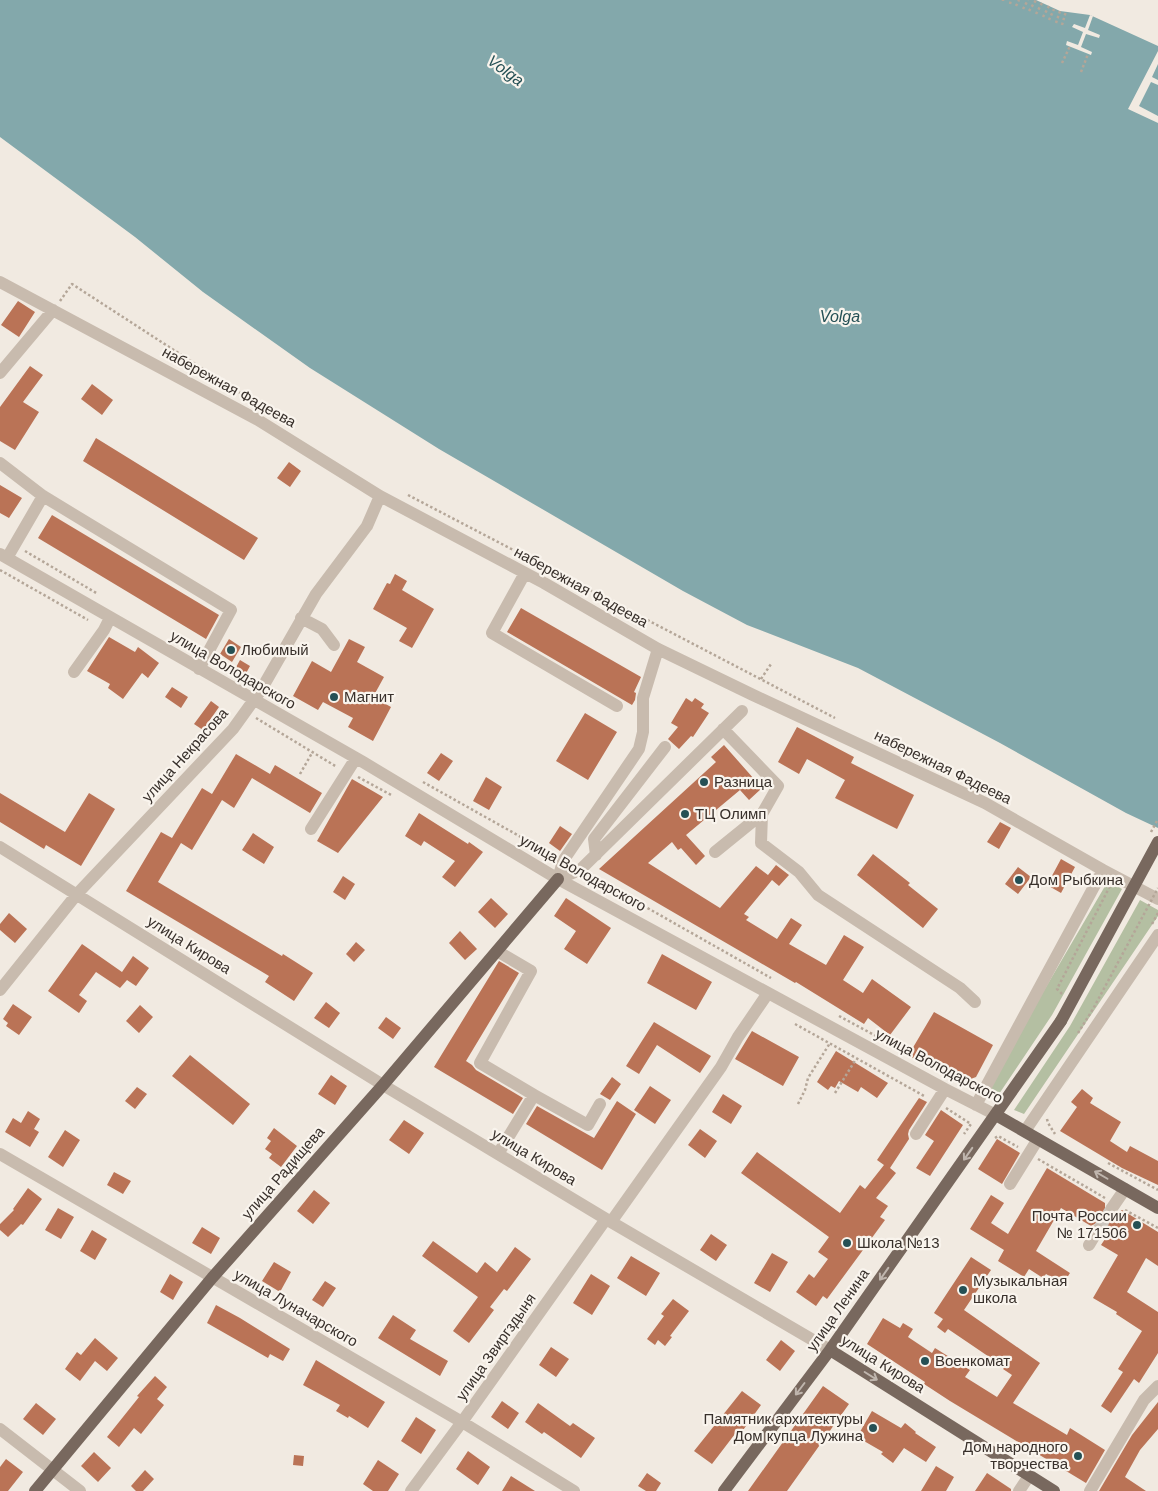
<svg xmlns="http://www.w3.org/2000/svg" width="1158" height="1491" viewBox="0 0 1158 1491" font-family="Arial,sans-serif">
<rect width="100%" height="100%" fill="#f1eae1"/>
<path fill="#b4bfa2" d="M1108 881 1122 889 1052 1015 995 1100 984 1093Z
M1140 900 1158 910V916L1024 1114 1014 1110 1070 1026Z"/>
<path fill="#83a8ab" d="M0 0H1036L1060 11 1090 15 1158 46V828L1126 813 1000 743 858 668 747 625 683 591 439 449 310 368 203 292 135 237 0 137Z"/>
<path fill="#f1eae1" d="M1090 15 1093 16 1088 30 1100 35 1099 38 1086 34 1081 47 1092 52 1091 55 1066 45 1067 41 1078 45 1083 32 1072 27 1074 24 1085 28Z
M1158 51V64L1152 77 1158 80V85L1151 82 1139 106 1158 116V123L1128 109Z"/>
<path fill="#ba7356" d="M18 301 35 312 19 337 1 325Z
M30 366 43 375 23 402 39 412 15 450 0 441V407Z
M92 384 113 400 102 415 81 399Z
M96 438 258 538 244 560 83 461Z
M289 462 301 471 290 487 277 478Z
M0 485 22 498 9 518 0 513Z
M52 515 219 615 206 639 38 538Z
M395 574 407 581 402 590 434 609 412 648 399 641 407 628 373 609 387 583 390 584Z
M521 608 641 677 634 692 636 693 635 700 632 705 507 632Z
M109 637 135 652 138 647 159 663 148 678 142 673 123 699 108 688 110 684 87 671Z
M229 639 241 647 232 662 220 654Z
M349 639 365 647 357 662 384 677 373 697 391 707 373 741 348 727 353 718 323 702 318 710 293 696 312 661 331 672Z
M240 660 250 666 244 677 234 671Z
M172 687 188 697 181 708 165 697Z
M686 698 692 702 695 698 704 704 701 708 709 713 693 737 691 736 679 749 668 739 678 727 671 723Z
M211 701 219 707 203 730 194 724Z
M585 713 617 732 588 780 556 761Z
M797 727 854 757 851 763 914 795 897 829 835 798 845 780 807 759 799 774 778 762Z
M724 745 762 788 749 800 740 790 686 835 705 856 696 865 681 848 678 850 672 842 648 863 720 908 756 866 768 875 776 865 789 875 779 886 772 880 744 914 749 917 746 920 777 939 791 918 802 925 789 944 826 965 844 935 864 947 843 980 863 993 872 979 911 1007 890 1035 868 1018 864 1024 796 982 795 983 599 869 716 762 711 757Z
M441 753 453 761 439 781 427 773Z
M236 754 270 774 275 765 322 793 310 813 252 778 234 808 222 800 192 850 181 843 158 882 282 956 283 954 313 973 294 1001 265 982 269 976 126 891 161 832 172 838 202 788 212 794Z
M486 777 502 787 489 810 473 801Z
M352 779 383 797 338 853 317 841Z
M0 793 65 832 89 793 115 809 81 866 46 845 44 849 0 822Z
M419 813 468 844 469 842 483 852 455 887 442 877 455 861 424 841 421 846 405 836Z
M1000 822 1011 828 999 849 987 842Z
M560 826 572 834 560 851 549 843Z
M253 833 274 847 264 864 242 850Z
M873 854 910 883 908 885 938 909 923 928 857 875Z
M1061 859 1075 867 1061 893 1047 885Z
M1018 867 1031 877 1018 894 1005 884Z
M343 876 355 884 345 900 333 892Z
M491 898 508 914 495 928 478 912Z
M566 898 611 928 587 964 564 949 576 931 554 916Z
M9 913 27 929 15 943 0 930V924Z
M460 931 477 949 465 960 449 943Z
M356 942 365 950 354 962 346 954Z
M82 944 122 972 133 956 149 968 136 986 127 980 120 988 96 972 79 995 87 1001 79 1013 48 991Z
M662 954 712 982 696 1010 647 983Z
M499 961 519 973 466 1061 472 1065 476 1070 523 1098 513 1114 434 1067Z
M326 1002 340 1013 329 1028 314 1018Z
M13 1004 32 1017 19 1035 6 1026 8 1023 3 1019Z
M140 1005 153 1017 139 1033 126 1021Z
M934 1012 993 1045 976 1077 960 1083 942 1075 947 1065 925 1054 920 1061 908 1056Z
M386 1017 401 1028 393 1039 378 1028Z
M654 1022 711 1056 700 1073 657 1045 639 1074 626 1066Z
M752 1031 799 1057 783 1086 735 1059Z
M836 1051 888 1083 877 1098 861 1087 858 1092 839 1081 835 1088 831 1086 828 1090 817 1082Z
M190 1055 250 1104 233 1125 172 1076Z
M331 1075 347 1086 335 1105 318 1094Z
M612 1077 621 1084 610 1100 600 1094Z
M650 1086 671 1100 655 1124 634 1110Z
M137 1087 147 1094 135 1109 125 1101Z
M1082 1089 1093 1098 1090 1103 1121 1122 1110 1141 1127 1152 1130 1146 1158 1161V1185L1122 1168 1060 1131 1077 1107 1071 1102Z
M723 1094 742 1106 731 1124 712 1112Z
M919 1098 927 1102 909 1130 908 1134 909 1139 890 1168 896 1173 876 1198 888 1206 880 1217 885 1220 827 1299 823 1296 816 1306 796 1292 809 1274 814 1278 828 1259 818 1252 829 1237 741 1173 757 1152 840 1213 860 1185 865 1189 884 1165 877 1160Z
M617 1101 636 1114 602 1170 526 1124 537 1106 594 1138Z
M941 1110 963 1125 930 1176 916 1168 934 1141 925 1135Z
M28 1111 40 1119 34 1129 39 1132 30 1147 5 1132 13 1118 21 1123Z
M404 1120 424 1133 409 1154 389 1140Z
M274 1128 297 1146 281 1167 269 1158 272 1154 265 1149 271 1141 267 1138Z
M700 1129 717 1141 705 1158 688 1145Z
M65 1130 80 1140 63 1167 48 1157Z
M997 1139 1020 1153 1002 1184 978 1169Z
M1047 1168 1105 1203V1211L1108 1215H1115L1122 1210 1158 1232V1266L1146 1258 1127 1292 1158 1312V1353L1139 1383 1134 1379 1111 1413 1101 1406 1123 1372 1118 1369 1142 1331 1116 1314 1117 1312 1093 1298 1118 1255 1101 1245 1107 1236 1105 1235 1106 1230 1105 1226 1098 1222 1091 1226 1061 1208 1036 1251 1070 1273 1063 1284 1046 1274 1043 1278 1029 1269 1024 1277 998 1261 1004 1250 970 1229 991 1195 1004 1203 991 1223 1008 1234Z
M114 1172 131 1181 123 1194 107 1185Z
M28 1188 42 1199 23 1225 21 1224 8 1237 0 1230V1224L14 1210 13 1209Z
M314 1190 330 1203 313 1224 297 1211Z
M58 1208 74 1217 61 1239 45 1230Z
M202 1227 220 1238 211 1254 192 1243Z
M92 1230 107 1239 95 1260 80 1251Z
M711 1234 727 1245 716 1261 700 1250Z
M433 1241 477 1273 485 1262 497 1272 515 1247 531 1259 507 1291 504 1289 490 1307 494 1310 469 1343 453 1331 478 1297 422 1256Z
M772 1253 788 1262 770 1292 754 1283Z
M631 1256 660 1273 646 1296 617 1278Z
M971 1257 991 1270 964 1310 1040 1363 1013 1403 1067 1435 1070 1428 1105 1450 1086 1483 950 1401 924 1384 925 1382 867 1344 883 1318 900 1328 903 1323 913 1329 908 1337 932 1353 935 1348 970 1370 965 1377 997 1397 1012 1375 1003 1369 1004 1367 948 1329 945 1333 937 1327 943 1319 934 1313Z
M274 1262 291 1272 280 1292 262 1281Z
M170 1274 183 1282 173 1300 160 1292Z
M591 1274 610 1286 592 1315 573 1303Z
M325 1281 336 1288 323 1307 312 1300Z
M673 1299 689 1311 670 1336 672 1337 665 1346 658 1340 655 1345 647 1339 664 1316 661 1314Z
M216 1305 240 1318 290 1349 283 1361 270 1354 268 1358 207 1323Z
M393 1315 416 1330 410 1339 448 1361 440 1376 378 1338Z
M95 1338 118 1358 107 1371 95 1361 80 1381 65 1369 77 1352 81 1355Z
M781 1340 795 1351 780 1371 766 1360Z
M551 1347 569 1359 556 1377 539 1365Z
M316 1360 385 1402 368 1428 349 1416 348 1418 336 1411 340 1405 303 1385Z
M155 1376 167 1387 157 1399 164 1405 141 1434 134 1428 119 1447 107 1437 139 1397 137 1396Z
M823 1386 849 1404 787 1491H748Z
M742 1391 761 1405 741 1433 738 1430 712 1464 694 1451Z
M502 1401 519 1413 508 1429 491 1417Z
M1158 1402V1429L1140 1450 1125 1477 1146 1491H1099L1132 1435Z
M36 1403 56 1419 43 1435 23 1419Z
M538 1403 570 1426 573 1423 595 1438 581 1458 544 1432 542 1434 525 1422Z
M872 1411 901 1428 905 1423 916 1432 915 1433 936 1447 926 1462 904 1448 893 1463 881 1454 883 1452 857 1437Z
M416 1417 436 1430 421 1454 401 1441Z
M468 1451 490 1467 478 1485 456 1469Z
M94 1452 111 1468 98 1482 81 1466Z
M294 1455 304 1456 303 1466 293 1465Z
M6 1459 23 1472 8 1491H0V1467Z
M378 1460 399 1474 388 1491H373L363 1484Z
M936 1466 954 1477 946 1491H921Z
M145 1470 154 1479 143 1491H136L131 1486Z
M647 1473 661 1483 656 1491H646L638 1486Z
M987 1473 1011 1489V1491H975Z
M511 1476 535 1491H502Z"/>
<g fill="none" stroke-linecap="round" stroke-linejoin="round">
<path stroke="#ccc5bd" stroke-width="12" stroke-dasharray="12 6" stroke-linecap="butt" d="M1098 1230 1112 1208"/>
<path stroke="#b4a698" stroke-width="2.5" stroke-dasharray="2.5 2.5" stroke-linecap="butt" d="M1003 1V0
M1010 4 1011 0
M1016 6 1019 0
M1023 9 1028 0
M1029 11 1036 0
M1036 14 1042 3
M1043 17 1049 6
M1049 20 1054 9
M1056 23 1060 11
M1062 25 1066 11
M1062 63 1070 46
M1081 72 1088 54
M60 301 72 284 254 402
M408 495 835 718
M25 551 98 594
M0 570 88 620
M761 679 771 664
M256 718 337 767
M300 774 312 753
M358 777 393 796
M423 782 553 855
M591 876 771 978
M1152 924 1158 913
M1062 994 1057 989 1110 886
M839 1016 902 1050
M795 1024 926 1097
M835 1093 856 1059
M798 1104 805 1090 808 1078 830 1043
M946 1108 971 1124 964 1134
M1047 1119 1048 1123 1055 1134
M995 1138 998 1136 1018 1147
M1038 1159 1105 1198
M1108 1163 1158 1190
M1125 1210 1158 1228"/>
<path stroke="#c8bbae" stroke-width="12" d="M0 282 258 420 380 496 544 583 658 649 753 695 985 803 1103 870 1158 899
M0 373 53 310
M0 463 43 496 231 610 199 669
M0 554 363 762 558 879 945 1089 996 1115
M7 558 43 496
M525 573 492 633 617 706
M301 618 322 629 334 645
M74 672 104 630 110 618
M723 729 778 786 762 814 761 843 799 872 818 895 960 988 975 1002
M311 829 356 758
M0 847 383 1085 606 1219 830 1350
M715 852 762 814
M596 855 594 839 665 747
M558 879 563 861 639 749 643 732V698L658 649
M558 879 580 870 742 711
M497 951 531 971 480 1063 534 1095 498 1154
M0 990 77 894 233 729 261 690 316 594 367 526 380 496
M534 1095 588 1125 600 1104
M976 1105 1103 870
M1025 1131 1158 935
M916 1134 945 1089
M0 1154 462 1422 574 1491
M1010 1184 1038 1139
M1112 1208 1125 1189
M611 1222 721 1067 738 1037 768 993
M1089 1245 1098 1230
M0 1429 80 1491
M411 1491 462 1422 606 1219
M1019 1491 1029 1476
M1090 1491 1144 1400 1158 1386"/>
<path stroke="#78685e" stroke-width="12" d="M996 1115 1158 1208
M830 1350 1054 1491
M35 1491 212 1278 383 1085 558 879
M724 1491 830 1350 1061 1021"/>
<path stroke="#b4a698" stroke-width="2.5" stroke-dasharray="2.5 2.5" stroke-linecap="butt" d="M1151 832 1158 819
M1078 1033 1093 1009 1158 888"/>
<path stroke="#78685e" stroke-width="12" d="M1061 1021 1158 842"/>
</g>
<defs><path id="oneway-shaft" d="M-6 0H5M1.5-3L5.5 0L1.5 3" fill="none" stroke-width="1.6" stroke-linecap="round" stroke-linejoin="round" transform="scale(1.25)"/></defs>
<g stroke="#bfb5ad">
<use href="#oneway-shaft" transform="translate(968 1154) rotate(125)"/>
<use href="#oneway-shaft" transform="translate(1101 1175) rotate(-150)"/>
<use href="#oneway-shaft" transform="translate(884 1274) rotate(125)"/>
<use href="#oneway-shaft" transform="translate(871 1376) rotate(32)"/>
<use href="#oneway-shaft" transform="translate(800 1389) rotate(127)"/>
</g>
<g fill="#255055" stroke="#f9f4ed" stroke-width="2">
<circle cx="231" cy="650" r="5"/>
<circle cx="334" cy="697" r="5"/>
<circle cx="704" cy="782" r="5"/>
<circle cx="685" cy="814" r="5"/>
<circle cx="1019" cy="880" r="5"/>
<circle cx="1137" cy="1225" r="5"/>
<circle cx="847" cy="1243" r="5"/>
<circle cx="963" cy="1290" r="5"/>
<circle cx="925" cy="1361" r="5"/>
<circle cx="873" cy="1428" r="5"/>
<circle cx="1078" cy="1456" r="5"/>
</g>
<g text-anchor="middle" stroke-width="4.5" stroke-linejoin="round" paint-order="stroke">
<g font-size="15" fill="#38302b" stroke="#f9f4ed">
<text transform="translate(229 387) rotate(29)" y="5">набережная Фадеева</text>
<text transform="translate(581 587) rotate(29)" y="5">набережная Фадеева</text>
<text transform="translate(233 670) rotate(30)" y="5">улица Володарского</text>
<text transform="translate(185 755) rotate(-48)" y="5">улица Некрасова</text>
<text transform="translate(943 767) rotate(26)" y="5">набережная Фадеева</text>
<text transform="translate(583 873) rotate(29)" y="5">улица Володарского</text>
<text transform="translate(189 945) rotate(32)" y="5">улица Кирова</text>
<text transform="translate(939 1066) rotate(28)" y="5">улица Володарского</text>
<text transform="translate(534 1157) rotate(31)" y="5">улица Кирова</text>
<text transform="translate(283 1173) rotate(-49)" y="5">улица Радищева</text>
<text transform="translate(296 1308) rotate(30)" y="5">улица Луначарского</text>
<text transform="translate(838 1310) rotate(-55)" y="5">улица Ленина</text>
<text transform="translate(496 1347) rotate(-55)" y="5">улица Звиргздыня</text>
<text transform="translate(883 1364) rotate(32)" y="5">улица Кирова</text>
</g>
<g font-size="15" fill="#38302b" stroke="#f9f4ed" text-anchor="start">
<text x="241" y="655">Любимый</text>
<text x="344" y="702">Магнит</text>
<text x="714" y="787">Разница</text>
<text x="695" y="819">ТЦ Олимп</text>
<text x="1029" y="885">Дом Рыбкина</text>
<text x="1127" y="1221" text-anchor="end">Почта России<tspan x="1127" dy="17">№ 171506</tspan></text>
<text x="857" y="1248">Школа №13</text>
<text x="973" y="1286">Музыкальная<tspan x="973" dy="17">школа</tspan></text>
<text x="935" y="1366">Военкомат</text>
<text x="863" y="1424" text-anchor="end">Памятник архитектуры<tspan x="863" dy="17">Дом купца Лужина</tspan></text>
<text x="1068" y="1452" text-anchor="end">Дом народного<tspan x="1068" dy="17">творчества</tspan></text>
</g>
<g font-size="16" font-style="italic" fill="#255055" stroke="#f9f4ed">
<text transform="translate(506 70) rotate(36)" y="6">Volga</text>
<text x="840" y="322">Volga</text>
</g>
</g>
</svg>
